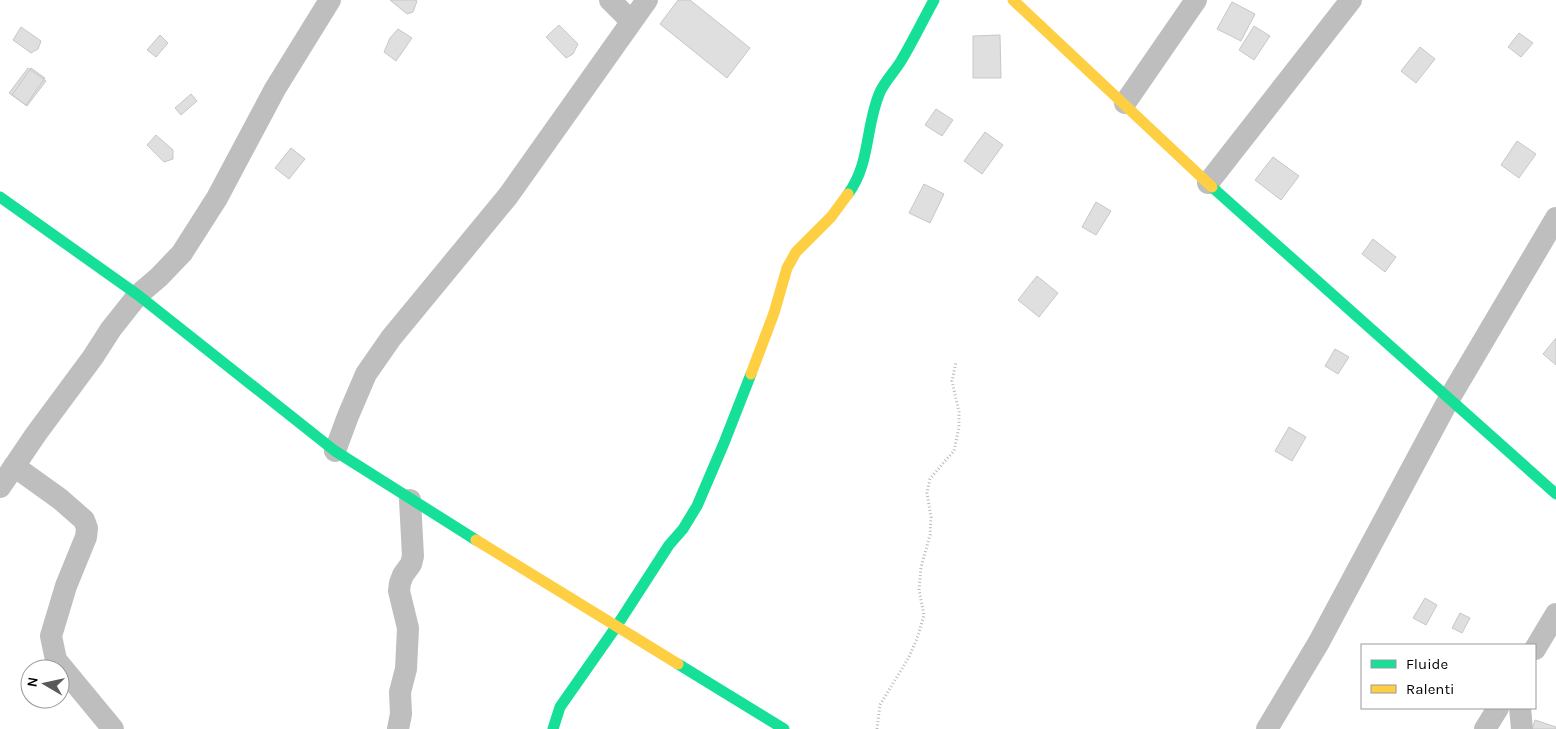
<svg xmlns="http://www.w3.org/2000/svg" width="1556" height="729" viewBox="0 0 1556 729" font-family="Karla,sans-serif">
<rect width="100%" height="100%" fill="#fff"/>
<path fill="#dfdfdf" stroke="#c7c7c7" d="M390 0H415L417 1 413 12 407 14Z
M678 0H690L750 48 727 78 660 24Z
M1232 2 1255 14 1241 41 1217 29Z
M559 25 578 44 573 54 566 58 546 37Z
M1254 26 1270 36 1254 60 1239 50Z
M21 27 41 41 38 49 31 53 13 40Z
M398 29 412 38 396 61 384 52 390 38Z
M1519 33 1533 43 1521 57 1508 47Z
M160 35 168 43 156 57 147 50Z
M1000 35 1001 78H973V36Z
M1420 47 1435 59 1416 83 1401 71Z
M28 68 46 81 27 106 9 93Z
M31 68 45 78 26 105 12 95Z
M191 94 197 101 181 115 175 108Z
M936 109 953 120 942 136 925 125Z
M985 132 1003 145 982 174 964 161Z
M156 135 173 150V159L164 162 147 145Z
M1517 141 1536 154 1519 178 1501 165Z
M291 148 305 159 289 179 275 168Z
M1273 157 1299 176 1281 200 1255 180Z
M924 184 944 194 930 223 909 213Z
M1096 202 1111 211 1096 235 1082 227Z
M1373 239 1396 257 1385 272 1362 254Z
M1037 276 1058 293 1039 317 1018 300Z
M1556 338V365L1543 354Z
M1335 349 1349 357 1338 374 1325 366Z
M1289 427 1306 437 1292 461 1275 451Z
M1425 598 1437 605 1426 625 1413 618Z
M1460 613 1470 618 1462 633 1452 628Z
M1535 720 1556 727V729H1532Z"/>
<g fill="none" stroke-linecap="round" stroke-linejoin="round">
<path stroke="#b9b9b9" stroke-width="3" stroke-dasharray="1 2.5" stroke-linecap="butt" d="M877 729 880 705 909 657 918 636 924 615 919 590 921 567 930 535 931 517 927 493 930 479 944 462 954 451 959 427V412L952 381 956 362"/>
<path stroke="#bebebe" stroke-width="22" d="M610 0 631 21
M1125 103 1196 0
M1208 183 1351 0
M335 451 348 416 366 374 391 338 508 196 647 0
M14 466 60 499 84 520 87 528 86 537 66 586 51 636 56 660 113 729
M0 487 36 434 93 357 111 329 138 295 159 277 182 253 217 198 275 89 330 0
M1535 649 1556 614
M1520 708 1522 729
M398 729 401 714 400 692 406 669 408 628 399 591 400 583 403 575 411 564 413 556 410 500
M1267 729 1319 642 1449 399 1556 218
M1485 729 1498 708"/>
<path stroke="#16e098" stroke-width="11" d="M1212 187 1556 494
M848 194C871 163 865 126 880 92 885 81 895 71 901 61 913 41 923 20 934 0
M0 197 138 295 335 451 476 540
M678 664 784 729
M553 729 560 707 616 627 669 545 683 529 697 506 724 443 751 374"/>
<path stroke="#ffcf43" stroke-width="11" d="M1013 0 1212 187
M751 374 774 313 787 268 796 252 831 217 848 194
M476 540 678 664"/>
</g>
<rect x="1361" y="644" width="175" height="65" fill="#ffffff" stroke="#999999"/>
<rect x="1371" y="660" width="25" height="8" fill="#16e098" stroke="#999999"/>
<text x="1406" y="669" font-size="15" fill="#000000">Fluide</text>
<rect x="1371" y="685" width="25" height="8" fill="#ffcf43" stroke="#999999"/>
<text x="1406" y="694" font-size="15" fill="#000000">Ralenti</text>
<g transform="translate(45 684) rotate(279)"><circle r="24" fill="#ffffff" stroke="#999999"/>
<path d="M0-4L9 19L0 12L-9 19Z" fill="#595959"/>
<text y="-8" font-size="14" font-weight="bold" text-anchor="middle" fill="#000000">N</text>
</g>
</svg>
